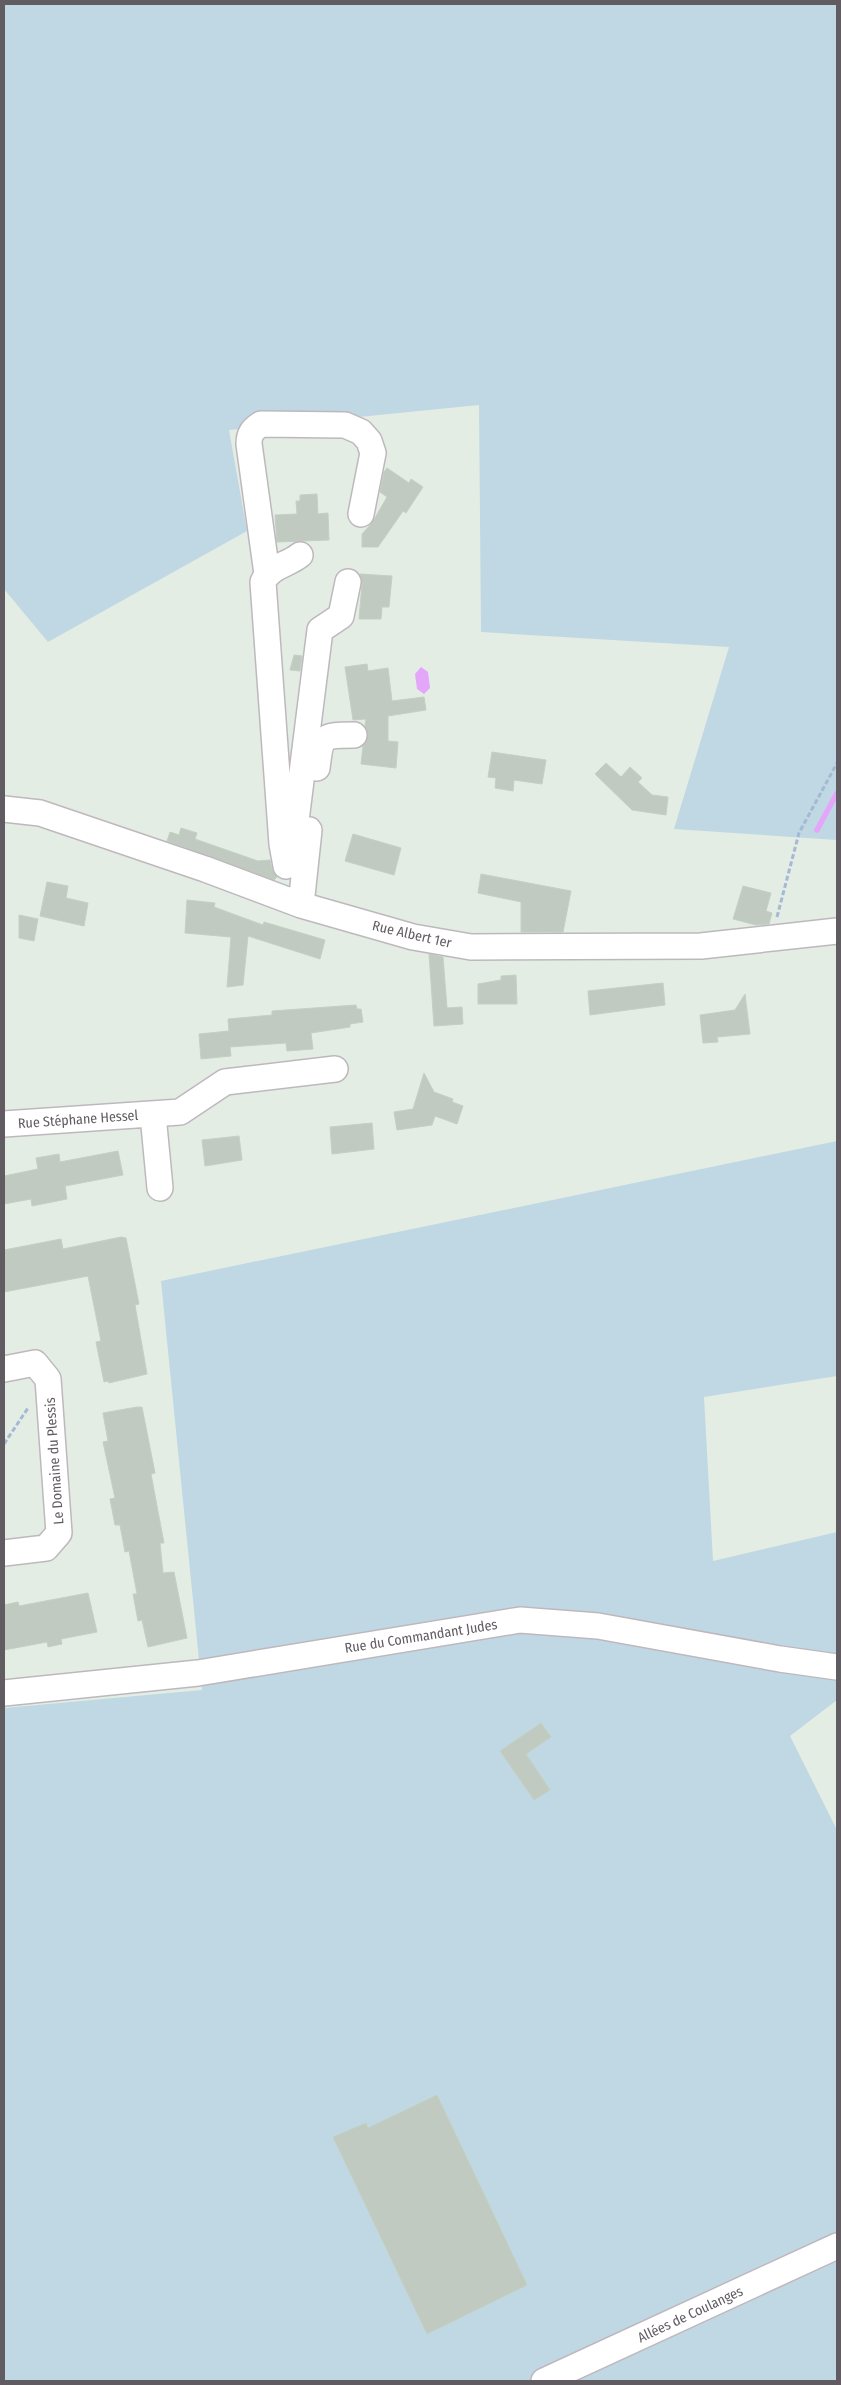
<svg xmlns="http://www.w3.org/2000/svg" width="841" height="2385" viewBox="0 0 841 2385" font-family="'Fira Sans Condensed',sans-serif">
<rect width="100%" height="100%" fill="#e3ede4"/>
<path fill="#c0d8e3" d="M4 4H837V840L674 829 729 647 481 632 479 405 229 430 247 531 48 642 4 589Z
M837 1141V1376L704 1397 713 1561 837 1532V1700L790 1736 837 1830V2381H4V1708L202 1690 161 1281Z"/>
<path fill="#e4a6f9" d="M421 667 428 672 430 688 424 694 417 689 415 674Z"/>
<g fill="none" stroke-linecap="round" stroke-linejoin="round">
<path stroke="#e4a6f9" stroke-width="5.5" d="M817 830 837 793"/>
</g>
<path fill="#c1cac1" stroke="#c2d1c1" d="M387 468 409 483 411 479 423 487 406 513 403 511 378 547H362V534L372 523 387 497 380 492 384 472Z
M317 494 318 514 328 513 329 540 277 542 275 515 297 514 296 501H300V495Z
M360 574 392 576 389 607H382L381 619H359L362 584Z
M294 655 302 656 300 671 290 670Z
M367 664 368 671 388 668 392 701 424 697 426 710 388 716V741L398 742 396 768 361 764 363 746 368 735 365 726 366 719 353 720 345 667Z
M492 752 546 760 542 784 514 780 513 791 495 788 496 778 488 777Z
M606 763 621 777 630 767 642 778 638 782 652 795 668 797 666 815 632 810 595 774Z
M181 828 197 833 195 839 258 861 270 860 272 869 277 877 274 880 167 841 170 832 179 835Z
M353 834 401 848 394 875 345 861Z
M481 874 571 891 563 932H521V902L478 893Z
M47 882 68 886 66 898 88 903 84 926 40 916Z
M743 886 771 893 766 911 772 913 769 924 756 925 733 919Z
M187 900 215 903 214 907 263 925 264 922 325 940 320 959 248 936 243 985 227 987 231 937 185 933Z
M19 915 38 919 34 941 19 938Z
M429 954 443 957 447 1008 462 1007 463 1024 434 1026Z
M516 975 517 1004H478V984L501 980V976Z
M663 983 665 1005 590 1015 588 991Z
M745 994 750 1034 717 1037 718 1042 703 1043 700 1015 735 1010Z
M356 1005 357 1009H361L363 1022 350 1024V1027L311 1033 313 1049 287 1051 286 1043 230 1047 231 1056 201 1059 199 1034 229 1031 228 1019 272 1015V1011Z
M424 1073 434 1092 453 1099 452 1102 463 1106 457 1124 435 1116 432 1125 397 1130 394 1112 413 1109Z
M372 1123 374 1149 332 1154 330 1127Z
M239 1136 242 1160 205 1166 202 1140Z
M118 1151 123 1175 65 1186 67 1199 32 1206 31 1199 4 1204V1176L38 1169 36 1158 59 1154 60 1162Z
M121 1237 126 1238 139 1304 135 1305 147 1374 109 1383 108 1381 104 1382 96 1342 101 1341 88 1276 4 1292V1250L61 1239 63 1249Z
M137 1407H142L155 1473 151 1474 164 1543H160L163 1573 174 1572 187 1638 148 1647 142 1620 138 1621 133 1594H137L129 1551 125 1552 120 1525H115L110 1499 115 1498 103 1442 108 1441 103 1413Z
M88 1593 97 1632 61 1639 62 1644 48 1647 47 1642 4 1650V1605L18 1602 19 1606Z
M541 1723 551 1737 526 1754 550 1790 534 1800 500 1751Z
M437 2095 527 2285 427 2334 333 2137 366 2123 368 2128Z"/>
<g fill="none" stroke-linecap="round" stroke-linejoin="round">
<g stroke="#beb8be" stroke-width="28">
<path id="minor" d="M267 574 249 444C249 434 252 430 261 424L345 425 361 432 369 441 373 453 361 514
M317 768C321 736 321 735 354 735
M4 809 40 813 205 869 301 905 413 937 471 947 701 946 837 931
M292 852 320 630 341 616 348 582
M286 866 282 844 263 582C270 566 288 565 300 555
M301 905 309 830
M153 1115 160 1188
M4 1124 180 1112 225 1082 335 1069
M4 1369 35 1363 48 1379 59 1533 46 1548 4 1553
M4 1693 198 1673 520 1620 598 1626 780 1659 837 1667
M544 2381 837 2246"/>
</g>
<path stroke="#a4b9d4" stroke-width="3" stroke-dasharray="5 2.5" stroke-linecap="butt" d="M777 917 799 833 837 763
M4 1444 28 1408"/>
<use href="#minor" stroke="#fff" stroke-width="25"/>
</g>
<g text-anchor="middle" stroke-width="5" stroke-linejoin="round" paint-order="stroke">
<g font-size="14" fill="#615b62" stroke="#fff">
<text transform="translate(412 934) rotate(13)" y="5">Rue Albert 1er</text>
<text transform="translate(78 1119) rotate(-4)" y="5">Rue Stéphane Hessel</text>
<text transform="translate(54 1461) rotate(-94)" y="5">Le Domaine du Plessis</text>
<text transform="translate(421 1636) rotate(-9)" y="5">Rue du Commandant Judes</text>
<text transform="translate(690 2314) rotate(-25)" y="5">Allées de Coulanges</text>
</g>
</g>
<rect width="841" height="2385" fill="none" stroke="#615b62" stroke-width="10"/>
</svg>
